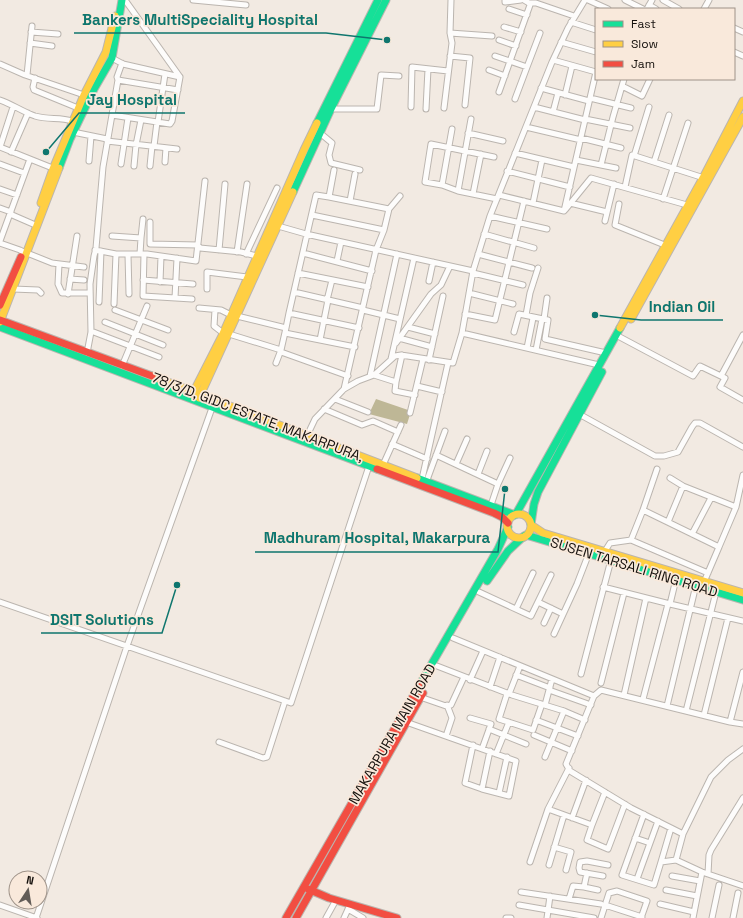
<svg xmlns="http://www.w3.org/2000/svg" width="743" height="918" viewBox="0 0 743 918" font-family="'Space Grotesk',sans-serif">
<rect width="100%" height="100%" fill="#f2eae2"/>
<path fill="#beb796" d="M376 399 411 411 407 424 369 414Z"/>
<g fill="none" stroke-linecap="round" stroke-linejoin="round">
<g stroke="#bbb5af" stroke-width="7">
<path id="street" d="M193 0 246 5
M451 0 450 33 492 36
M505 0V2L521 0
M588 0 608 9
M625 0 643 9
M663 0 679 9
M529 3H536L574 16
M649 5 656 9
M509 9 527 15
M647 9 652 0
M704 9 709 0
M571 22 596 30
M504 27 521 32
M734 28 743 32
M31 32 58 34
M499 40 516 46
M561 42 596 52
M30 43 52 46
M734 52 743 56
M450 56 470 58 465 105
M495 56 527 67 540 33
M112 58 123 64 180 77 125 0
M553 60 596 72
M122 63 117 77 118 80 178 90
M0 64 25 75 84 95
M489 70 505 76
M27 75 32 26
M35 78 33 87 34 90 78 108
M622 86 642 96 650 79
M541 88 589 101
M499 92 530 5 529 3 524 0
M565 95 572 66
M590 98 631 108
M515 99 527 67
M0 100C12 104 23 112 35 116 48 120 60 117 72 121
M411 107 412 67 448 71
M534 107 585 120
M444 108 452 43 450 33
M331 109H377L381 75 399 76
M426 109 428 69
M553 112 558 93
M112 115 170 124 172 121 180 77
M585 119 630 128
M158 122 165 74
M526 127 581 140
M73 132 107 139
M320 133 332 143 329 155 331 163 360 170
M468 133 503 141
M581 138 621 148
M107 141 177 149
M154 146 157 122
M0 147 55 169
M0 147 13 107
M11 152 28 113
M515 153 574 167
M634 156 649 107
M494 157 431 144 425 182 442 185 458 191 497 199
M576 160 601 165 613 117 624 79
M89 161 91 136
M165 162 166 148
M654 162 669 115
M0 164 24 173
M121 164 128 118
M601 165 616 168
M134 166 136 145 141 120
M150 166 152 146
M507 171 570 187
M442 185 452 129
M625 187 632 155 704 178
M0 189 17 195
M458 191 471 119
M473 194 481 154
M499 195 564 211 596 72
M329 197 334 170
M663 199 688 123
M350 201 355 174
M533 203 542 160
M570 203 607 212
M619 204 615 225 667 246
M0 208 11 212
M565 210 591 178 687 205
M10 214 33 224
M312 215 384 230
M490 216 547 229
M605 221 614 184
M150 222V244L198 245 200 248 241 252 260 257
M278 226 306 234 473 271
M484 234 534 248
M112 236 141 238 140 254
M141 238 143 219
M0 241 30 159
M0 243 20 250 27 254
M95 250 116 254H147L196 261 205 181
M219 250 225 184
M237 252 247 184
M27 253 52 263 84 267
M303 253 372 271
M144 254 143 296 192 299
M246 254 277 188
M478 254 532 268
M128 255 129 294
M337 261 341 242
M59 264 58 284 62 293H90
M298 273 368 287
M473 273 523 285
M70 279 84 280
M143 280 193 284
M429 281 433 262
M160 282 161 256
M13 289 38 290 41 293
M207 289V272L247 277
M294 292 363 308
M469 293 513 304
M68 294 77 236
M175 298 177 258
M327 300 332 280
M99 302 101 251
M114 304 116 254
M199 308 221 310 231 315
M115 310 168 330
M215 310 214 326 223 333
M363 310 400 319
M289 313 316 195 329 197 389 209
M465 314 495 320 524 201
M526 315 530 293 538 268
M544 319 547 298
M105 322 163 345
M408 327 435 334
M286 328 289 313 359 328
M91 331 159 357
M514 332 519 314 548 320 545 339 606 353
M285 333 355 347
M462 333 599 365
M229 334 281 350 286 328 237 316
M616 335 693 376 700 366 725 378 720 387 743 400
M399 338 432 347
M320 340 328 300
M396 343 431 294 441 285 450 266
M527 348 533 318
M536 350 542 319
M281 352 348 376
M87 353 91 332 90 284 94 256 96 248 103 167 118 80
M391 359 414 258
M429 360 443 296
M276 363 281 350
M122 366 147 306
M374 375 396 382 402 355
M370 376 397 254
M721 376 743 335
M396 382 395 391 415 395
M417 386 442 392
M344 389 376 250 384 230 389 209 400 196
M335 399 368 412
M324 409 362 425 373 421 398 432
M410 413 423 359
M579 414 655 456H664L678 452 692 427 695 423H700L743 447
M306 438 315 419 344 389 358 381 374 375 395 356 401 355 453 363 462 333 473 271 490 216 552 62 568 28 585 0
M392 444 427 459
M436 455 498 484 491 505
M456 464 467 439
M383 465 401 425
M478 474 487 451
M670 478 683 486 736 507
M422 479 448 363
M427 480 445 431
M498 484 510 458
M643 510 657 469
M668 522 683 486
M692 534 711 498
M631 540 708 573
M719 547 736 507 743 475
M605 551 610 543 631 540 643 510 719 547 704 582
M676 579 670 604 743 621
M603 587 670 604H668L643 699
M479 592 531 616 551 575
M0 602 291 703 369 466
M538 602 563 614
M516 609 533 573
M544 623 551 608
M554 634 577 584 589 553
M453 638 594 696 566 764 570 771 631 808 683 834 676 860 702 872 743 886
M437 666 512 695 564 711 545 757
M581 674 611 560
M516 675 550 688
M470 680 483 651
M601 683 624 593
M490 687 500 657
M549 690 591 705
M507 694 499 719 533 730 542 704
M509 694 520 666
M624 695 646 598
M594 696 601 690 730 722 743 672
M420 697 446 706 451 705 464 677
M545 705 552 679
M667 706 696 585
M564 711 585 720
M686 711 716 592
M704 715 728 618
M470 718 491 724 482 749
M536 720 578 736
M406 722C443 735 479 748 516 761L509 796 482 789 465 783 473 745
M730 722 743 724
M489 729 526 744
M534 735 572 751
M446 736 452 718 447 705
M219 742 263 758 267 757 285 701
M496 754 509 722
M569 768 548 809 592 825 605 792
M482 789 490 751
M499 793 507 757
M644 814 622 875 654 885 661 862 676 860
M572 818 586 780
M592 825 587 840 608 849 625 804
M683 834 711 777 728 760 743 749
M635 838 650 843
M554 847 571 852 566 870
M530 862 548 809
M661 862 671 828
M549 865 564 815
M708 874 709 855 711 850 743 798
M603 876 580 872 579 868 580 862 587 861 608 865
M672 876 700 881
M637 879 658 821
M584 887 598 890
M666 890 697 896
M521 892 601 904
M569 899 573 886 584 887 587 873
M660 904 694 912
M0 905 37 918
M519 905 594 918
M605 905 642 917
M348 909 363 918
M36 918 127 646 212 408
M326 918 336 900
M344 918 349 907
M506 918H511
M547 918 550 896
M601 918 609 893 617 891 647 901 641 918
M693 918 702 872
M712 918 719 885
M733 918 738 893"/>
</g>
<g stroke="#bbb5af" stroke-width="9">
<path id="fast" d="M317 123 378 0
M59 168 70 139 94 89 112 58 122 0
M293 192 331 109 386 0
M0 327 377 469
M417 478 515 515
M516 514 620 328
M531 524 534 504 538 492 602 372
M526 535 743 600
M487 581 508 551 524 536
M419 686 498 549 508 527"/>
</g>
<g stroke="#bbb5af" stroke-width="9">
<path id="slow" d="M41 203 53 169 84 95 106 52 115 16
M631 319 743 117
M0 322 59 168
M620 328 703 178 743 101
M152 376 417 478
M192 395 222 336 304 150 317 123
M199 398 293 192
M507 526a12 12 0 1 1 24 0a12 12 0 1 1-24 0Z
M531 525 543 533 743 593"/>
</g>
<g stroke="#bbb5af" stroke-width="9">
<path id="jam" d="M0 305 21 257
M0 320 152 376
M377 469 494 513 502 517 508 523
M308 889 329 898 397 918
M286 918 419 686
M296 918 423 693"/>
</g>
<use href="#street" stroke="#fdfcfb" stroke-width="5"/>
<use href="#fast" stroke="#16e098" stroke-width="7"/>
<use href="#slow" stroke="#ffcf43" stroke-width="7"/>
<use href="#jam" stroke="#f24e42" stroke-width="7"/>
</g>
<g text-anchor="middle" stroke-width="3.5" stroke-linejoin="round" paint-order="stroke">
<g font-size="14" fill="#15100c" stroke="#f9e9db">
<text transform="translate(258 417) rotate(21)" y="5">78/3/D, GIDC ESTATE, MAKARPURA,</text>
<text transform="translate(634 567) rotate(17)" y="5">SUSEN TARSALI RING ROAD</text>
<text transform="translate(392 734) rotate(-60)" y="5">MAKARPURA MAIN ROAD</text>
</g>
</g>
<path fill="none" stroke="#0f766e" stroke-width="1.5" d="M387 40L326 33H74M46 152L79 113H185M595 315L641 320H723M505 489L498 552H255M177 585L162 633H41"/>
<g fill="#0f766e" stroke="#f9e9db" stroke-width="1.5">
<circle cx="387" cy="40" r="4"/>
<circle cx="46" cy="152" r="4"/>
<circle cx="595" cy="315" r="4"/>
<circle cx="505" cy="489" r="4"/>
<circle cx="177" cy="585" r="4"/>
</g>
<g font-size="15" text-anchor="middle" font-weight="bold" fill="#0f766e" stroke="#f9e9db" stroke-width="3.5" stroke-linejoin="round" paint-order="stroke">
<text x="200" y="25">Bankers MultiSpeciality Hospital</text>
<text x="132" y="105">Jay Hospital</text>
<text x="682" y="312">Indian Oil</text>
<text x="377" y="543">Madhuram Hospital, Makarpura</text>
<text x="102" y="625">DSIT Solutions</text>
</g>
<rect x="595" y="8" width="140" height="72" fill="#f9e9db" stroke="#9e9288"/>
<rect x="603" y="21" width="20" height="6" fill="#16e098" stroke="#9e9288"/>
<text x="631" y="28" font-size="12" fill="#15100c">Fast</text>
<rect x="603" y="41" width="20" height="6" fill="#ffcf43" stroke="#9e9288"/>
<text x="631" y="48" font-size="12" fill="#15100c">Slow</text>
<rect x="603" y="61" width="20" height="6" fill="#f24e42" stroke="#9e9288"/>
<text x="631" y="68" font-size="12" fill="#15100c">Jam</text>
<g transform="translate(28 890) rotate(12)"><circle r="19" fill="#f9e9db" stroke="#9e9288"/>
<path d="M0-3L7 15L0 10L-7 15Z" fill="#625c57"/>
<text y="-6" font-size="11" font-weight="bold" text-anchor="middle" fill="#15100c">N</text>
</g>
</svg>
